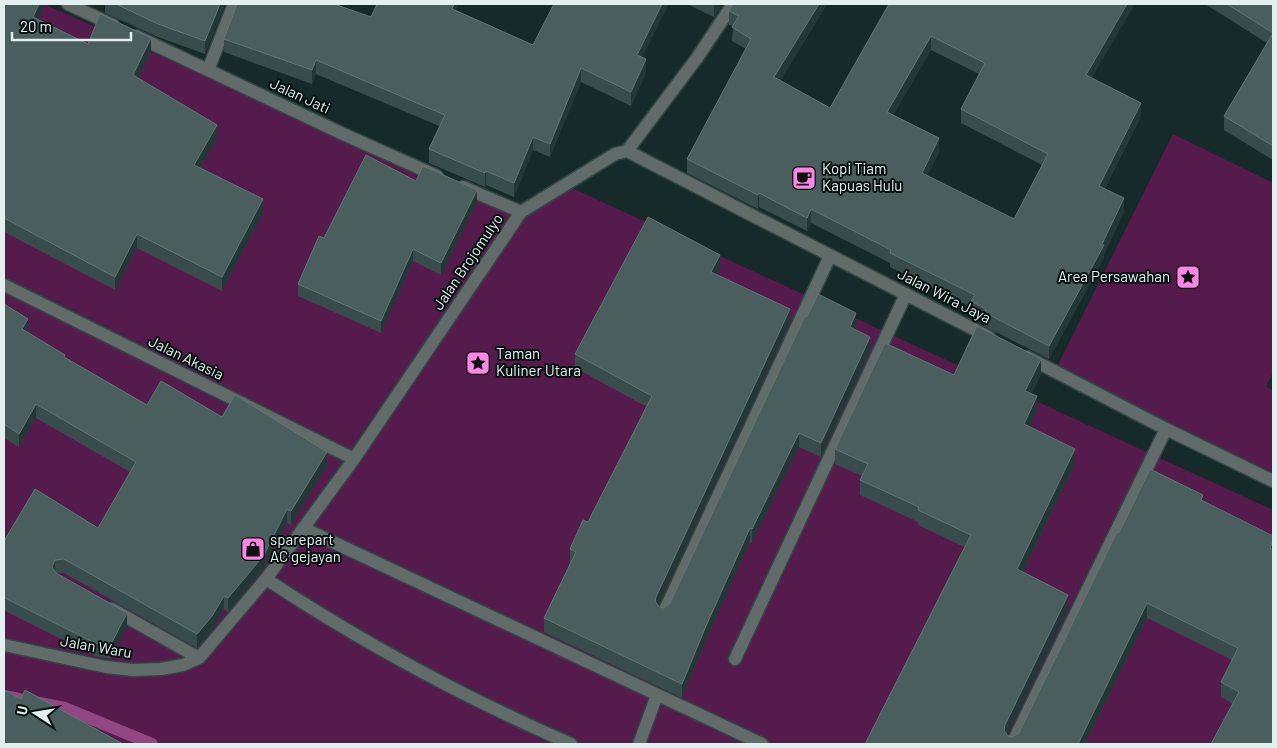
<svg xmlns="http://www.w3.org/2000/svg" width="1277" height="748" viewBox="0 0 1277 748" font-family="Barlow,sans-serif">
<rect width="100%" height="100%" fill="#152a29"/>
<path fill="#561b4d" d="M4 4H44L518 216 561 183 1273 510V744H4Z
M1173 134 1273 183V372L1266 387 1273 390V479L1055 371Z"/>
<g fill="none" stroke-linecap="round" stroke-linejoin="round">
<path stroke="#924784" stroke-width="12" d="M4 696 65 708 152 744"/>
<g stroke="#324645" stroke-width="15">
<path id="minor" d="M68 4 113 25
M136 36 343 134 437 176
M208 70 234 4
M627 151 989 337
M463 187 521 212
M4 285 354 459
M1027 357 1166 429 1273 481
M303 528 762 744
M266 579C363 643 465 698 571 744
M112 609 199 658
M663 614 830 256
M4 645 106 667 133 670 161 669 183 665 199 658 266 579 354 459 521 212 615 154 627 151 697 58 733 4
M735 659 906 294
M639 744 657 695
M1012 744 1166 429"/>
</g>
<use href="#minor" stroke="#616b6a" stroke-width="12"/>
</g>
<path fill="#384c4b" fill-rule="evenodd" d="M4 4 38 19 88 44 151 52 138 78 217 139 200 168 263 213 222 291 137 248 115 290 4 232Z
M105 4H225L205 54 158 37 105 13Z
M687 4H723L714 17Z
M733 4H827L780 81 830 108 889 4 1092 78 1141 116 1105 188 1124 212 1104 254V258L1049 359 984 326V322L971 315V307L890 267V263L811 223 807 231 759 207 758 209 687 173V159L746 49 732 41 733 26 729 25V11ZM931 50 979 74 961 109V123L1042 165 1014 219 927 176 939 152 893 115Z
M1205 4H1273V160L1224 130V116L1267 43Z
M456 10 533 45 642 57 646 73 631 106 581 82 550 157 533 150 514 197 486 185 485 187 429 163V149L439 126 316 74 312 84 224 52V39L371 17Z
M416 181 477 202 441 275 413 261 381 333 298 296V284L324 238Z
M720 269 717 274 790 323 658 605 659 607 664 608 670 603 807 317 856 327 855 330 870 351 821 457 799 447 752 543 750 542 706 640 682 698 544 632V618L570 563V549L588 522 647 407 575 368V354Z
M4 304 28 333 65 358 147 405 222 417 327 466 291 525 287 523 264 568 228 612 224 609 212 630 197 648 64 573H56L127 627 110 659 95 656 5 611 4 614V541L98 528 130 472 36 418 19 447 4 438Z
M1041 374 1031 394 1037 411 1029 427 1075 464 1023 572 1068 610 1007 735 1008 736 1013 737 1019 733 1119 533 1203 501 1273 744 1233 704 1221 697V682L1232 660 1147 618 1085 744H865L964 547 918 525V522L860 495V480L862 476 835 464V449L954 375Z"/>
<path fill="#223736" d="M39 4H45L33 31V17Z
M220 4H225L205 54V41Z
M454 4H458L452 22V9Z
M662 4H669L637 68V55Z
M714 4H723L714 17Z
M819 4H827L774 91V77Z
M1127 4H1135L1086 88V75Z
M931 36V50L887 126V112Z
M151 38V52L133 89V75Z
M646 59V73L631 106V92Z
M316 60V74L312 84V70Z
M581 68V82L550 157V144Z
M1141 103V116L1099 199V186Z
M217 125V139L194 178V165Z
M533 137V150L514 197V183Z
M939 138V152L922 187V173Z
M486 171V185L485 187V173Z
M477 190V202L441 275V263Z
M759 193V207L758 209V195Z
M1124 198V212L1104 254V258L1049 359V346L1102 244Z
M263 199V213L222 291V277Z
M811 209V223L807 231V218Z
M137 234V248L115 290V277Z
M413 249V261L381 333V321Z
M720 255V269L711 286V272Z
M790 309V323L656 611V597Z
M856 313V327L850 341V327Z
M28 319V333L22 329Z
M870 337V351L821 457V443Z
M1041 359V374L1025 406V391Z
M1037 396V411L1024 439V424Z
M36 404V418L19 447V434Z
M799 433V447L752 543V529Z
M1075 449V464L1017 584V569Z
M327 452V466L291 525V511Z
M287 509V523L264 568 228 612V598Z
M750 528V542L706 640 682 698V684L706 626Z
M1273 541V556L1270 548Z
M55 560V573L52 567Z
M1068 595V610L1005 740 1004 730 1005 725Z
M224 596V609L212 630 197 648V634Z
M5 598V611L4 614V600Z
M1147 603V618L1085 744H1078Z
M127 613V627L110 659V646Z"/>
<path fill="#4a5e5d" stroke="#627574" fill-rule="evenodd" d="M4 4H39L33 17 88 44 100 14 151 38 133 75 217 125 194 165 263 199 222 277 137 234 115 277 4 218Z
M116 4H220L205 41 158 24Z
M237 4H334L371 17 377 4H454L452 9 533 45 554 4H662L637 55 646 59 631 92 581 68 550 144 533 137 514 183 486 171 485 173 429 149 445 115 316 60 312 70 224 39Z
M733 4H819L774 77 830 108 889 4H1127L1086 75 1141 103 1099 186 1124 198 1102 244 1104 245 1049 346 984 312 986 309 971 301 975 295 890 253 891 250 811 209 807 218 759 193 758 195 687 159 751 39 732 27 739 16 729 11ZM931 36 985 63 961 109 1048 154 1014 219 922 173 939 138 887 112Z
M1227 4H1273V146L1224 116 1273 33Z
M366 155 416 181 423 166 477 190 441 263 413 249 381 321 298 284 319 236 324 238Z
M648 217 720 255 711 272 790 309 656 597 655 601 659 607 664 608 670 603 805 316 807 317 818 294 856 313 850 327 870 337 821 443 799 433 752 529 750 528 706 626 682 684 544 618 576 552 570 549 583 520 588 522 652 396 575 354Z
M4 304 28 319 22 329 65 355 64 357 147 405 161 381 222 417 235 395 327 452 291 511 287 509 264 555 228 598 224 596 212 616 197 634 64 559 55 560 52 567 56 573 127 613 110 646 95 643 5 598 4 600V541L35 489 98 528 136 462 36 404 19 434 4 424Z
M977 326 1041 359 1025 391 1037 396 1024 424 1075 449 1017 569 1068 595 1005 725 1004 730 1008 736 1013 737 1019 733 1117 532 1119 533 1150 469 1203 495 1201 500 1273 536V541L1270 548 1273 550V744H1211L1239 692 1221 682 1238 648 1147 603 1078 744H865L971 535 918 510 919 507 860 480 868 464 835 449 885 343 954 375Z
M4 690 21 699 25 690 123 744H4Z"/>
<defs>
<g id="cafe-square" transform="scale(1.25)"><rect x="-9" y="-9" width="18" height="18" rx="4" fill="#fb86e5" stroke="#081010"/><path d="M-5.5-4.5H6V0H3Q3 3.5 0 3.5H-2.5Q-5.5 3.5-5.5 0ZM3-3.2v2h1.7v-2ZM-6 4.5H4V6H-6Z" fill="#111"/></g>
<g id="sight-square" transform="scale(1.25)"><rect x="-9" y="-9" width="18" height="18" rx="4" fill="#fb86e5" stroke="#081010"/><path d="M0-6L1.8-2.2L6-1.7L2.9 1.2L3.7 5.4L0 3.3L-3.7 5.4L-2.9 1.2L-6-1.7L-1.8-2.2Z" fill="#111"/></g>
<g id="shop-square" transform="scale(1.25)"><rect x="-9" y="-9" width="18" height="18" rx="4" fill="#fb86e5" stroke="#081010"/><path d="M-5-2.5h2.3a2.7 3.5 0 0 1 5.4 0H5L5.5 6h-11ZM-1.5-2.5h3a1.5 2.3 0 0 0-3 0Z" fill="#111"/></g>
</defs>
<g fill-rule="evenodd">
<use href="#cafe-square" x="804" y="178"/>
<use href="#sight-square" x="1188" y="277"/>
<use href="#sight-square" x="478" y="363"/>
<use href="#shop-square" x="253" y="549"/>
</g>
<g text-anchor="middle" stroke-width="4" stroke-linejoin="round" paint-order="stroke">
<g font-size="15" fill="#e4f0f0" stroke="#081010">
<text transform="translate(300 96) rotate(25)" y="5">Jalan Jati</text>
<text transform="translate(468 262) rotate(-56)" y="5">Jalan Brojomulyo</text>
<text transform="translate(944 296) rotate(27)" y="5">Jalan Wira Jaya</text>
<text transform="translate(186 358) rotate(26)" y="5">Jalan Akasia</text>
<text transform="translate(96 647) rotate(10)" y="5">Jalan Waru</text>
</g>
<g font-size="15" fill="#e4f0f0" stroke="#081010" text-anchor="start">
<text x="822" y="174">Kopi Tiam<tspan x="822" dy="17">Kapuas Hulu</tspan></text>
<text x="1170" y="282" text-anchor="end">Area Persawahan</text>
<text x="496" y="359">Taman<tspan x="496" dy="17">Kuliner Utara</tspan></text>
<text x="270" y="545">sparepart<tspan x="270" dy="17">AC gejayan</tspan></text>
</g>
</g>
<rect width="1277" height="748" fill="none" stroke="#e4f0f0" stroke-width="10"/>
<g transform="translate(35 713) rotate(282)" stroke="#081010" stroke-width="4" paint-order="stroke">
<path d="M0-4L9 19L0 12L-9 19Z" fill="#e4f0f0"/>
<text y="-8" font-size="14" font-weight="bold" text-anchor="middle" fill="#e4f0f0">U</text>
</g>
<path d="M12 32v8h119v-8" fill="none" stroke="#e4f0f0" stroke-width="2.5"/>
<text x="20" y="32" font-size="15" fill="#e4f0f0" stroke="#081010" stroke-width="4" paint-order="stroke">20 m</text>
</svg>
